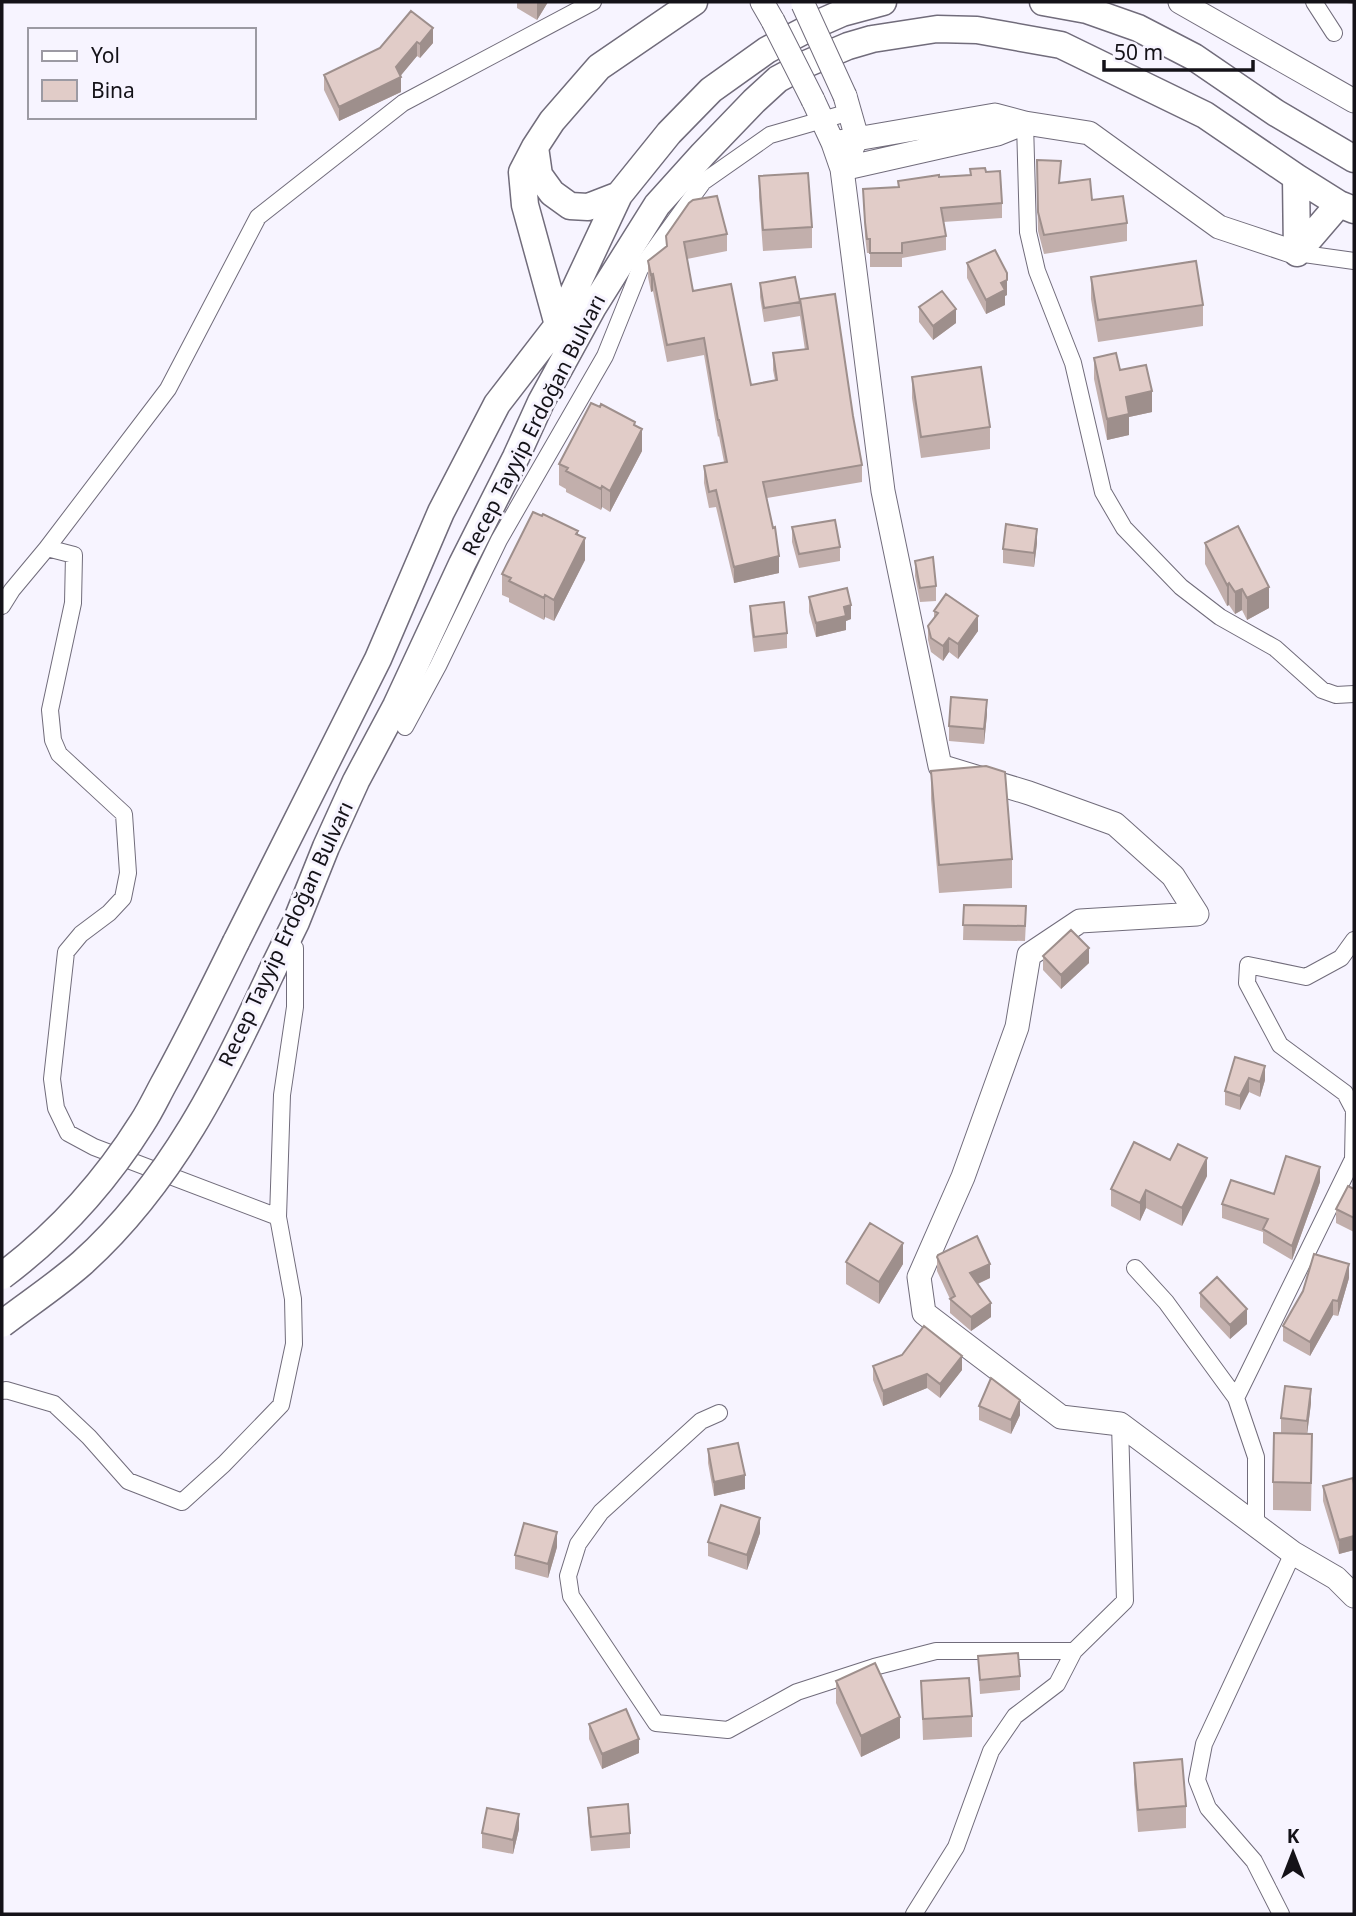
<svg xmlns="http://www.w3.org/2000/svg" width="1356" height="1916" viewBox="0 0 1356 1916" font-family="'Noto Sans',sans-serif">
<rect width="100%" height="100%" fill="#f7f4ff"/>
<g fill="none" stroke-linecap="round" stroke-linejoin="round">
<g stroke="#716c7b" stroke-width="18">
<path id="street" d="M1314 2 1334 33
M1025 123 1028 232 1037 271 1073 363 1103 492 1124 528 1181 587 1220 617 1275 648 1322 690 1336 695 1354 694
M1297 253 1354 261
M47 548 168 389 258 217 403 103 593 2
M2 606 12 590 47 548 74 555 73 603 50 710 53 740 59 754 124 814 128 873 123 898 109 913 81 934 66 952 52 1079 56 1108 68 1133 94 1147 278 1217
M405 727 438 666 499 540 605 356 640 269 703 182 770 135 850 112
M1135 1268 1166 1302 1236 1398 1256 1457V1526
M2 1391 6 1390 54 1404 89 1437 128 1481 182 1502 224 1464 281 1405 294 1344 293 1299 278 1217 282 1095 295 1007V948
M1236 1398 1353 1159 1354 1110 1345 1093 1280 1045 1247 983 1248 965 1306 977 1341 958 1354 940
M719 1413 701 1421 601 1512 578 1544 568 1576 571 1596 656 1723 728 1730 797 1692 874 1667 936 1651H1074
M914 1914 956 1847 991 1751 1015 1716 1057 1684 1074 1651 1125 1601 1120 1424
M1281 1914 1254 1861 1208 1808 1197 1780 1204 1744 1293 1553"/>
</g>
<g stroke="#716c7b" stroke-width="25">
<path id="secondary" d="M762 2 773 21
M1180 2 1354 101
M845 96 857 138 851 150
M813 100 833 143 842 169 883 491 940 766 1029 793 1115 824 1173 876 1197 914 1080 921 1029 955 1017 1027 963 1177 919 1277 924 1313 1061 1417 1120 1424 1293 1553 1336 1578 1354 1596
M833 143 995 115 1025 123 1089 133 1219 227 1297 253
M842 169 997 134 1025 123"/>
</g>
<g stroke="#716c7b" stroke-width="29">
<path id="primary" d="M1043 2 1087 10 1138 28 1194 57 1276 113 1354 159
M535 147 539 175 552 193 570 206 588 207 619 195
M1296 177 1297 253
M1297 253 1339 204
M558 325 525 205 522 172 535 147 552 121 599 67 694 2
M236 942 378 659 441 512 497 404 558 325 619 195 669 133 711 90 767 50 817 24 842 13 883 2
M272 971 296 922 326 847 356 781 396 706 462 564 516 457 541 402 593 307 657 205 703 154 754 101 778 79 806 64 848 46 872 39 937 29 977 30 1061 45 1205 115 1296 177 1339 204 1354 210"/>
</g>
<use href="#street" stroke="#fff" stroke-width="16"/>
<use href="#secondary" stroke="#fff" stroke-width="23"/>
<use href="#primary" stroke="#fff" stroke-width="26"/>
<g stroke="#716c7b" stroke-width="25" stroke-linecap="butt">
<path id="secondary-bridge" d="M803 4 845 96
M773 21 813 100"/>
</g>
<g stroke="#716c7b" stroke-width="29" stroke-linecap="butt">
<path id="primary-bridge" d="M2 1276C58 1234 105 1182 142 1123 150 1111 156 1098 163 1085 189 1038 212 991 236 942
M2 1324C28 1304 57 1285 82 1263 171 1183 223 1077 272 971"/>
</g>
<use href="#secondary-bridge" stroke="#fff" stroke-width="23"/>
<use href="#primary-bridge" stroke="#fff" stroke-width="26"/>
</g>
<path fill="#c2afac" d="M517 2H548L537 20 517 8Z
M1340 2H1354V4Z
M411 11 433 43 420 58 417 56 400 76 401 92 339 121 324 90V75L380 48Z
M986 172 1002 203V218L943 222 946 236V250L902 258V267H870V253H867L865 236 863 189 898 187V181L970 175Z
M759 176 812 227V248L763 251 759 197Z
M1037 178 1061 183 1092 200 1127 223V241L1044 254 1038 231Z
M727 234V251L687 259 693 291 751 385 775 380 773 370V353L805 350 800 316V299L853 416 862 465V482L767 498 779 573 734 583 716 507 709 508 704 483V466L724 462 719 436 718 437 704 355 667 362 653 291 651 292 648 277V261L666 247V236Z
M967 263 1007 295 1005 296V305L986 314 967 278Z
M1091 277 1203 305V326L1098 342 1091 299Z
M760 283 800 302V316L764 322 760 297Z
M919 307 956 323 933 340 919 322Z
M1094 358 1120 370 1152 412 1129 417V435L1107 440 1094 379Z
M912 377 990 427V449L921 458 912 398Z
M635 426 642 451 610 512 602 507 601 510 566 492V489L559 485V464Z
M792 527 840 547V561L799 568 792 542Z
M578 535 585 560 554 621 545 617 544 620 509 602V598L502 595V574Z
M1037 543 1034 567 1003 563V549Z
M1205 543 1269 608 1247 620 1242 610 1235 614 1229 605 1227 606 1205 564Z
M915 561 936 586V601L920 602 915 576Z
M809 597 851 619 846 621V630L816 637 809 612Z
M750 606 787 633V648L754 652 750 620Z
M934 611 978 631 958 659 949 652 943 661 931 652 928 640V626L934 618Z
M987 714 984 744 949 741V726Z
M931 771 1012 859V888L939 893 931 799Z
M964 905 1026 921 1025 941 963 940Z
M1043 956 1089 963 1061 989 1043 970Z
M1265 1066V1080L1260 1097 1249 1092 1240 1110 1225 1105V1091Z
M1207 1176 1182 1226 1146 1208 1140 1221 1111 1206V1189Z
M1320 1182 1292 1260 1263 1243V1232L1222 1218V1204L1274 1194Z
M1354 1189V1232L1336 1223V1209Z
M937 1257 990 1278 978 1284 991 1317 971 1331 950 1313V1299L937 1271Z
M846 1262 903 1264 879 1304 846 1284Z
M1349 1278 1338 1316 1333 1315 1310 1356 1283 1341V1326Z
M1200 1293 1247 1324 1230 1339 1200 1307Z
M873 1366 962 1370 940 1398 927 1388 883 1406 873 1380Z
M1311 1403 1307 1434 1312 1462 1311 1511 1273 1510V1482L1281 1432V1418Z
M979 1406 1020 1415 1011 1434 979 1420Z
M708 1449 745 1489 714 1496 708 1463Z
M1354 1484V1550L1339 1554 1323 1501V1486Z
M760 1533 747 1570 708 1556V1542Z
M557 1547 548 1578 515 1569V1555Z
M978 1656 1020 1676V1690L980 1694Z
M836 1681 900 1738 861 1757 836 1703Z
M921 1681 972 1716V1737L923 1740Z
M589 1724 639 1753 602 1769 589 1739Z
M1134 1763 1186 1806V1828L1138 1832 1134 1784Z
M588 1808 630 1833V1848L591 1851 588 1822Z
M519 1829 513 1854 482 1848V1833Z"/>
<path fill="#9e8f8c" d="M537 2H548L537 20Z
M433 28V43L420 58V44Z
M417 42V56L398 79 401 77V92L339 121V107L396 67Z
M653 274V291L651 292V275Z
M1007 280V295L1005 296V305L986 314V300L1001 283Z
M956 309V323L933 340V326Z
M1152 391V412L1129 417V435L1107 440V419L1126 397Z
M635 422V443L642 429V451L610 512V491Z
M602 486V507L601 510V489Z
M1037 529V543L1034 567V553Z
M578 531V552L585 538V560L554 621V600Z
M779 556V573L734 583V567Z
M1229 583V605L1227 606V585Z
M1269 587V608L1247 620V598Z
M1242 589V610L1235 614V592Z
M545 595V617L544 620V598Z
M851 605V619L846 621V630L816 637V623L844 607Z
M978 616V631L958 659V644Z
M949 638V652L943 661V646Z
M987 700V714L984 744V729Z
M1089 948V963L1061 989V975Z
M1265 1066V1080L1260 1097V1082Z
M1249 1078V1092L1240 1110V1096Z
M1207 1158V1176L1182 1226V1208Z
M1320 1167V1182L1292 1260V1246Z
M1146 1190V1208L1140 1221V1203Z
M903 1243V1264L879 1304V1282Z
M990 1264V1278L970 1287V1273Z
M1349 1264V1278L1338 1316V1301Z
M1333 1300V1315L1310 1356V1342Z
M991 1303V1317L971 1331V1317Z
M1247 1309V1324L1230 1339V1325Z
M962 1356V1370L940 1398V1384Z
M927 1374V1388L883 1406V1391Z
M1311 1389V1403L1307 1435V1421Z
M1020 1400V1415L1011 1434V1420Z
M745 1475V1489L714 1496V1482Z
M760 1518V1533L747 1570V1555Z
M557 1532V1547L548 1578V1564Z
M1354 1536V1550L1339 1554V1540Z
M900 1717V1738L861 1757V1736Z
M639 1739V1753L602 1769V1754Z
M519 1814V1829L513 1854V1840Z"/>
<path fill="#e1ccc8" stroke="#9e8f8c" stroke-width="2" d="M411 11 433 28 420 44 417 42 396 67 401 77 339 107 324 75 380 48Z
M1037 160 1061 161 1059 183 1090 179 1092 200 1123 196 1127 223 1044 235 1038 212Z
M985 168 986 172 1000 171 1002 203 941 208 946 236 902 243V253H870V239H867L865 222 863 189 899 187 898 181 939 175V177L971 175 970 169Z
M808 173 812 227 763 230 759 176Z
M717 196 727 234 684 242 693 291 731 284 751 385 777 380 773 353 808 349 800 299 835 294 853 416 862 465 763 482 773 528 775 527 779 556 734 567 716 490 709 492 704 466 727 462 719 420H718L704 338 667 345 653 274 651 275 648 261 667 246 666 236 689 203 693 200Z
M995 250 1007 273V280L1001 283 1005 290 986 300 967 263Z
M1196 261 1203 305 1098 320 1091 277Z
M795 277 800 302 764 308 760 283Z
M942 291 956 309 933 326 919 307Z
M1116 353 1120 370 1146 365 1152 391 1126 397 1129 414 1107 419 1094 358Z
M981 367 990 427 921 437 912 377Z
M591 403 600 407 601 404 635 422 634 425 642 429 610 491 602 486 601 489 566 471 568 468 559 464Z
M533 512 542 516 543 514 578 531 576 534 585 538 554 600 545 595 544 598 509 581 511 578 502 574Z
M835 520 840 547 799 554 792 527Z
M1006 524 1037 529 1034 553 1003 549Z
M1238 526 1269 587 1247 598 1242 589 1235 592 1229 583 1227 585 1205 543Z
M933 557 936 586 920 588 915 561Z
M847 588 851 605 844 607 846 616 816 623 809 597Z
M946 594 978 616 958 644 949 638 943 646 931 638 928 626 938 613 934 611Z
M784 602 787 633 754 637 750 606Z
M951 697 987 700 984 729 949 726Z
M986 766 1005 772 1012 859 939 865 931 771Z
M964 905 1026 906 1025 926 963 925Z
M1071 930 1089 948 1061 975 1043 956Z
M1235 1057 1265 1066 1260 1082 1249 1078 1240 1096 1225 1091Z
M1134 1142 1170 1160 1178 1144 1207 1158 1182 1208 1146 1190 1140 1203 1111 1189Z
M1286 1156 1320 1167 1292 1246 1263 1229 1268 1219 1222 1204 1231 1180 1274 1194Z
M1348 1186 1354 1189V1218L1336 1209Z
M870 1223 903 1243 879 1282 846 1262Z
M977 1236 990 1264 970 1273 991 1303 971 1317 950 1299 955 1296 937 1257 938 1255Z
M1314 1254 1349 1264 1338 1301 1333 1300 1310 1342 1283 1326 1303 1291Z
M1217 1277 1247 1309 1230 1325 1200 1293Z
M924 1326 962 1356 940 1384 927 1374 883 1391 873 1366 902 1355Z
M991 1378 1020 1400 1011 1420 979 1406Z
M1285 1386 1311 1389 1307 1421 1281 1418Z
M1274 1433 1312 1434 1311 1483 1273 1482Z
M738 1443 745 1475 714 1482 708 1449Z
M1353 1478 1354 1484V1536L1339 1540 1323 1486Z
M721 1505 760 1518 747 1555 708 1542Z
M524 1523 557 1532 548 1564 515 1555Z
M1018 1653 1020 1676 980 1680 978 1656Z
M875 1663 900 1717 861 1736 836 1681Z
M969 1678 972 1716 923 1719 921 1681Z
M626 1709 639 1739 602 1754 589 1724Z
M1182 1759 1186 1806 1138 1810 1134 1763Z
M628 1804 630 1833 591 1837 588 1808Z
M487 1808 519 1814 513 1840 482 1833Z"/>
<g text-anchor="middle" stroke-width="6" stroke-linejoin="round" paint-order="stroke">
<g font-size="21" fill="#141218" stroke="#f7f4ff">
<text transform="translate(534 425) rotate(-63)" y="7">Recep Tayyip Erdoğan Bulvarı</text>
<text transform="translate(286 934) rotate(-65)" y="7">Recep Tayyip Erdoğan Bulvarı</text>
</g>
</g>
<rect width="1356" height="1916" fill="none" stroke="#141218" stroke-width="7"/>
<rect x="28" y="28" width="228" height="91" fill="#f7f4ff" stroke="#9c9aa3" stroke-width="2"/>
<rect x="42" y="51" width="35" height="10" fill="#ffffff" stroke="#9c9aa3" stroke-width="2"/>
<text x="91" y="63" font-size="21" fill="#141218">Yol</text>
<rect x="42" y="80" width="35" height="21" fill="#e1ccc8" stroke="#9c9aa3" stroke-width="2"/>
<text x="91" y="98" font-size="21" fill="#141218">Bina</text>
<g transform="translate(1293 1853)" stroke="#f7f4ff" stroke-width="5" paint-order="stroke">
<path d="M0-5L12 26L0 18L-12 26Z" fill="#141218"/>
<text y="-10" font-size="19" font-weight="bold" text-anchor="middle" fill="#141218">K</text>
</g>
<path d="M1104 60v10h149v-10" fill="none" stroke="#141218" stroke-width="3.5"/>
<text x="1114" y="60" font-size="21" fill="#141218" stroke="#f7f4ff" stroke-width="5" paint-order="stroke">50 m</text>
</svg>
